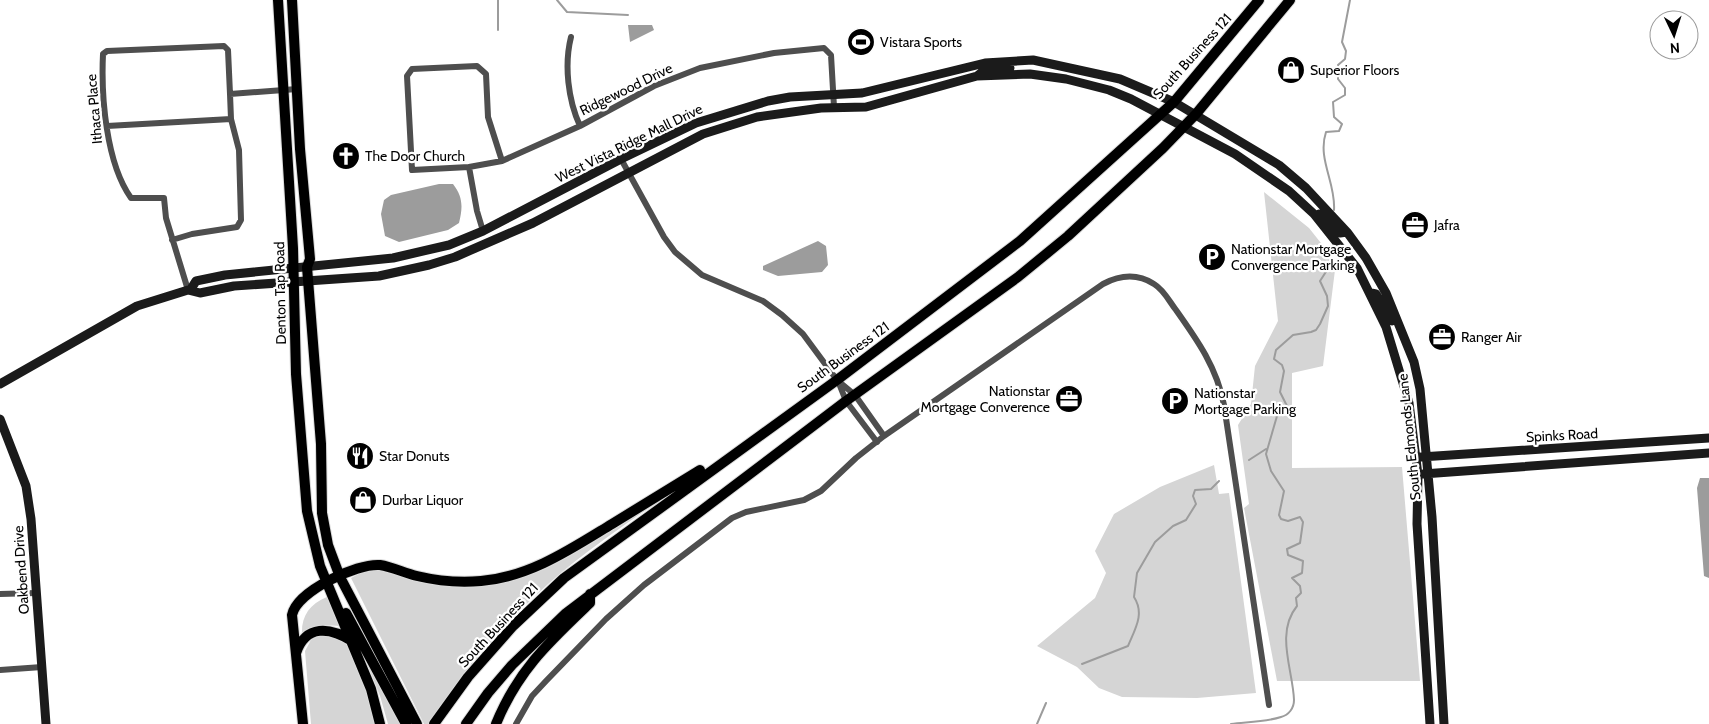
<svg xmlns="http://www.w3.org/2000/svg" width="1709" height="724" viewBox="0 0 1709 724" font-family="Cabin,sans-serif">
<rect width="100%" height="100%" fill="#fff"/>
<path fill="#d5d5d5" d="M1264 192 1309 228 1336 262 1323 366 1292 373V468L1402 467 1420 681H1277L1244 508 1249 504 1238 425 1251 404 1255 366 1278 321Z
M1214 465 1219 494 1229 493 1256 693 1197 698 1122 697 1099 688 1077 667 1037 646 1095 598 1106 573 1095 551 1114 514 1160 487Z
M665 497C620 528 574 559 535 596 494 634 460 679 428 724H424L351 578 368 569 377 568 412 578 503 580Z
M327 597 341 626 322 625 302 635C301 617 309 604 327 597Z
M324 633 346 641 373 707 377 724H311L305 651 312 638Z
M358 642 404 724H388L380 696Z"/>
<path fill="#9c9c9c" d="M628 25H652L654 30 630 42Z
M439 184H453C463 197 463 207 459 223L448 230 399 242 385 236 381 214 384 200 391 195Z
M818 241 826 246 828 265 822 272 778 276 763 270V266Z
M1700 478H1709V578L1704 576 1697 488Z"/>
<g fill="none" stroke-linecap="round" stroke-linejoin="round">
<path stroke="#9c9c9c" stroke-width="2" d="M498 0V30
M557 0 567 12 628 15
M1334 210C1336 183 1317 159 1326 132L1339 131 1342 124 1334 117 1333 102 1345 95V88L1338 79V65L1345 59 1346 51 1342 42 1350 0
M1249 460 1266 449
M1082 664 1128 646C1135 629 1145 614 1134 597L1137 573 1155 542 1173 526 1186 520 1196 504 1193 496 1195 490 1211 489 1219 481
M1037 724 1046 703
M1231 724C1247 722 1266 722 1281 717 1289 715 1294 708 1294 700 1293 670 1275 633 1297 606L1296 598 1301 593 1300 586 1292 578 1302 573 1303 561 1288 555 1287 549 1300 543 1303 522 1300 517 1288 521 1281 519 1279 515 1284 491 1271 471 1266 454 1277 416 1287 406 1280 392 1284 371 1282 365 1274 359 1276 350 1293 335 1311 332 1316 330 1320 324 1328 306 1327 296 1320 281 1331 264V248"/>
<g stroke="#dbdbdb" stroke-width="12">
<path id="primary" d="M278 0 293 248 296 374 307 511 320 566 371 689 380 724
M292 0 300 149 310 259 307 267 321 444 322 513 328 545 340 577 417 724
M346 613 406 724
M296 653C306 624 330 627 352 641
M303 724 292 615C297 591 357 563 380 565 393 567 404 573 417 576 438 581 459 583 481 581 530 577 571 549 612 524 641 506 671 488 700 470
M434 724 468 677 513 626 564 578 837 380 1020 241 1174 102 1259 0
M466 724 488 693 512 665 565 614 846 401 1018 277 1068 236 1163 148 1196 114 1290 0
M496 724C518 670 549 642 590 603V594"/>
</g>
<path stroke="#4e4e4e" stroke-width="6" d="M571 37C564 65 568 100 580 126
M107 126 231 119
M621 159 664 237 675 252 702 275 763 301 782 315 803 334 837 380 855 395 884 436
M502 161 488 117 486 74 477 66 412 69 407 76 412 170 469 167 502 161 580 126 654 86 700 68 774 53 824 48 831 55 834 107
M469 167 477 211 483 231
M172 240 192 234 237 227 241 220 239 150 231 119 230 94 297 89
M188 290 166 218 164 198H131C106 163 101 96 103 54L107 51 224 46 228 50 230 94
M838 381 846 401 877 442
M0 594 37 593
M0 670 42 667
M516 724 532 696 546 681 606 619 644 585 732 518 746 512 804 500 821 491 856 458 884 436 1103 284C1120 275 1137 273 1154 284 1164 290 1169 301 1176 310 1198 341 1217 368 1224 405L1269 705"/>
<path stroke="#1b1b1b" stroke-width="9" d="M977 76 986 69 1010 68
M1319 214 1340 233 1347 232
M191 289 196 281 225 275 393 258 449 245 483 231 621 159 696 123 768 101 790 97 862 93 985 63 1033 60 1120 79 1174 102 1279 165 1306 188 1347 232 1366 258 1386 293 1414 362 1420 389 1432 517 1444 724
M1371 293 1376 294 1392 321
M0 384 137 306 188 290 200 293 234 286 379 276 429 265 455 257 533 223 703 134 757 117 821 108 866 107 977 76 1030 74 1066 79 1109 90 1131 99 1235 154 1289 191 1314 214 1357 268 1386 327 1409 403 1418 475 1417 524 1430 724
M0 419 26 486 31 519 46 724
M1421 457 1709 438
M1423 474 1709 453"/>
<use href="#primary" stroke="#000" stroke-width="10"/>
</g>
<defs>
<g id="stadium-disc" transform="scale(1.4375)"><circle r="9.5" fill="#000" stroke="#fff"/><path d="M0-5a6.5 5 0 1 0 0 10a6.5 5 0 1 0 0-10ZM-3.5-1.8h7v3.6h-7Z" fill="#fff"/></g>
<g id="shop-disc" transform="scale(1.4375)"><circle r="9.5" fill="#000" stroke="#fff"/><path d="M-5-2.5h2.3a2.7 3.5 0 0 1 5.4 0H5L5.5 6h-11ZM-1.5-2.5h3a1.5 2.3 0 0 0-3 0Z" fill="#fff"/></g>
<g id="church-disc" transform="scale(1.4375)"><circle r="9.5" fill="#000" stroke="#fff"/><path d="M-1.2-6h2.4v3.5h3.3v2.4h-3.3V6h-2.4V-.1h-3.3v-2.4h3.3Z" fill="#fff"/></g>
<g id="office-disc" transform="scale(1.4375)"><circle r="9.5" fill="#000" stroke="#fff"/><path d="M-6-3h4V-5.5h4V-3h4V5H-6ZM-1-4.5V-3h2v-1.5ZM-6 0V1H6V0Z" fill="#fff"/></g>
<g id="parking-disc" transform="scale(1.4375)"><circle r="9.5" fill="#000" stroke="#fff"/><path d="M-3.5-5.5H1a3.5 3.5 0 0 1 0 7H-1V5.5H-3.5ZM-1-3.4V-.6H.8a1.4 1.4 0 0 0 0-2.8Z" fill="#fff"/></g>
<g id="restaurant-disc" transform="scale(1.4375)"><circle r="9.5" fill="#000" stroke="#fff"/><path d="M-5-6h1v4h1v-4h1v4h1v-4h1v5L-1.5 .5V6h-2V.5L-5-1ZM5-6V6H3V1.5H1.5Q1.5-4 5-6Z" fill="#fff"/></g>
</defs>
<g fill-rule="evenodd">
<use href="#stadium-disc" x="861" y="42"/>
<use href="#shop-disc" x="1291" y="70"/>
<use href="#church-disc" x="346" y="156"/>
<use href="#office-disc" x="1415" y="225"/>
<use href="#parking-disc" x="1212" y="257"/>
<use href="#office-disc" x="1442" y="337"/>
<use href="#office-disc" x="1069" y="399"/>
<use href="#parking-disc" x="1175" y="401"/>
<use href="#restaurant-disc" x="360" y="456"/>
<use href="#shop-disc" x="363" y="500"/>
</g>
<g text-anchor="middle" stroke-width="4.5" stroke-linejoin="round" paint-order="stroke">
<g font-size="14" fill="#000" stroke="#fff" text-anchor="start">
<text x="880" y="47">Vistara Sports</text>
<text x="1310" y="75">Superior Floors</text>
<text x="365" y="161">The Door Church</text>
<text x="1434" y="230">Jafra</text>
<text x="1231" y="254">Nationstar Mortgage<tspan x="1231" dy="16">Convergence Parking</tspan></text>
<text x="1461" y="342">Ranger Air</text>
<text x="1050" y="396" text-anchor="end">Nationstar<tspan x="1050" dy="16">Mortgage Converence</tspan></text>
<text x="1194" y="398">Nationstar<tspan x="1194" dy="16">Mortgage Parking</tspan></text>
<text x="379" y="461">Star Donuts</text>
<text x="382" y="505">Durbar Liquor</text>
</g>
<g font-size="14" fill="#000" stroke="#fff">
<text transform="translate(1192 56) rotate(-48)" y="5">South Business 121</text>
<text transform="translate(626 89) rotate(-26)" y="5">Ridgewood Drive</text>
<text transform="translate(94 109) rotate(-95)" y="5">Ithaca Place</text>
<text transform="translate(629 143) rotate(-26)" y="5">West Vista Ridge Mall Drive</text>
<text transform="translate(280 293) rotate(-91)" y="5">Denton Tap Road</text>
<text transform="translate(843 357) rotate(-36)" y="5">South Business 121</text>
<text transform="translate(1562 435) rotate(-3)" y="5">Spinks Road</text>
<text transform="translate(1409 437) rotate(-96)" y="5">South Edmonds Lane</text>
<text transform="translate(21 570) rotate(-94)" y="5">Oakbend Drive</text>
<text transform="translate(498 625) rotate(-47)" y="5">South Business 121</text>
</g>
</g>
<g transform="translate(1674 35) rotate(176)"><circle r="24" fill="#ffffff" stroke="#999999"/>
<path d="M0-4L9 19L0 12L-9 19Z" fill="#000000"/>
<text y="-8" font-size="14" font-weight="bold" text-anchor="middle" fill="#000000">N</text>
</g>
</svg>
